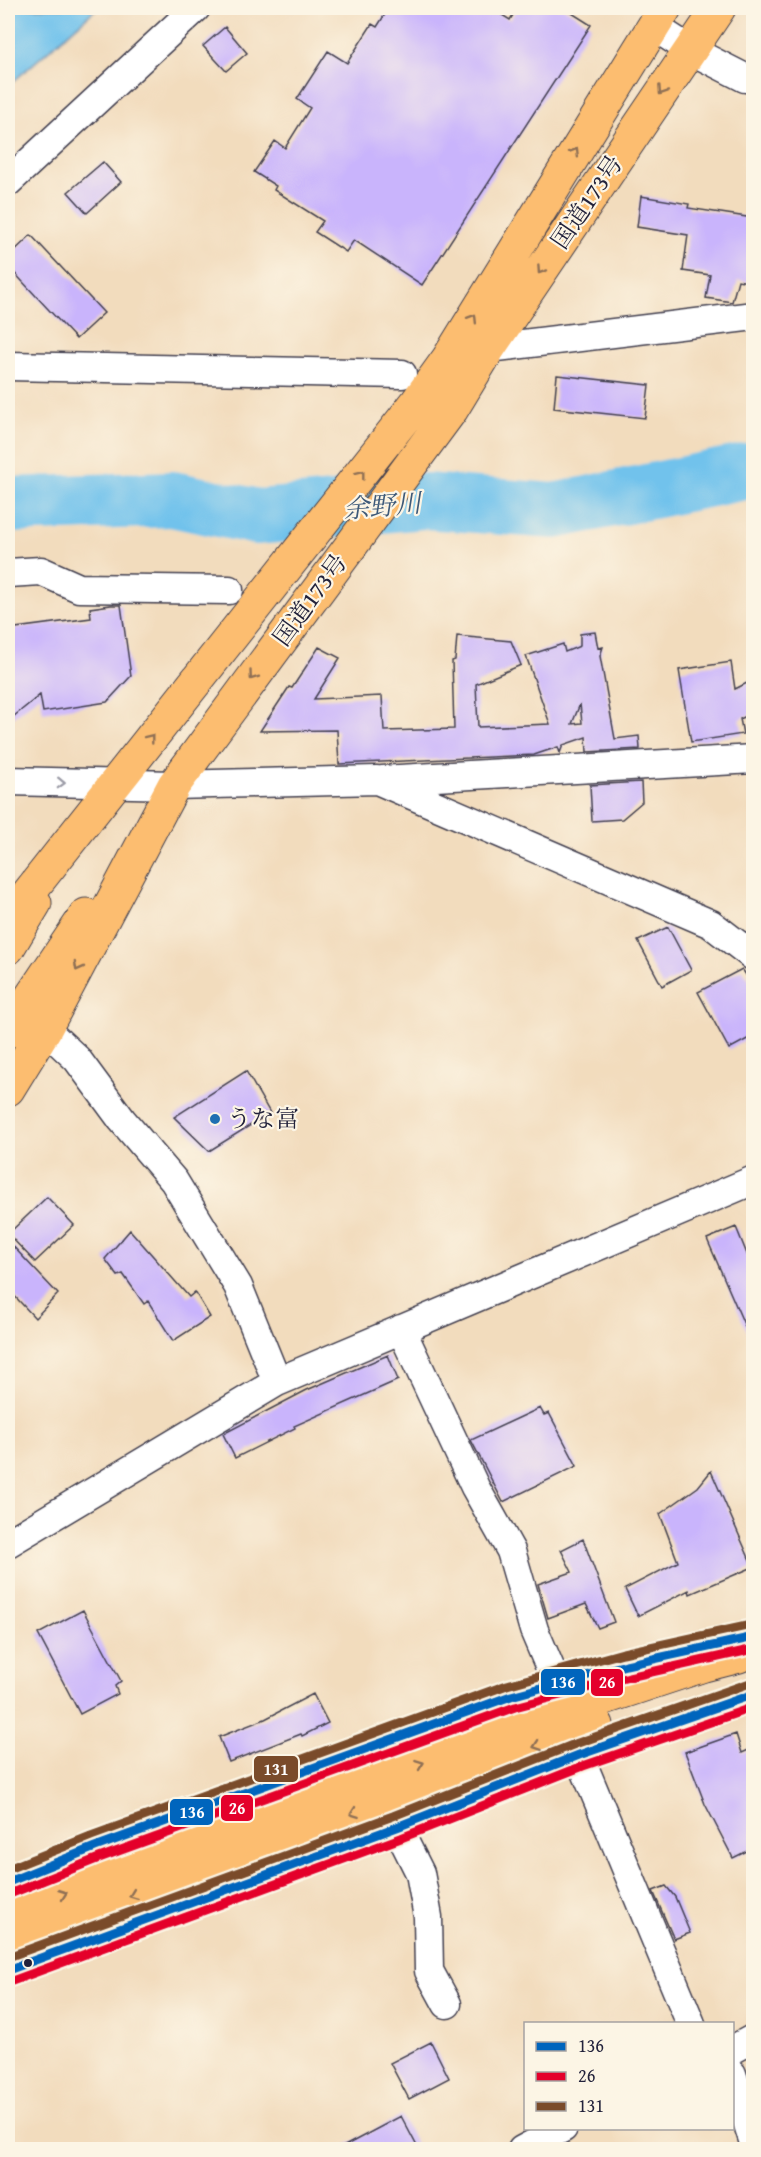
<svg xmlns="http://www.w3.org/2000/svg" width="761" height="2157" viewBox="0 0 761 2157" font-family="'Gentium Book Plus','Noto Serif JP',serif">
<rect width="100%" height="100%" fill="#fcf5e5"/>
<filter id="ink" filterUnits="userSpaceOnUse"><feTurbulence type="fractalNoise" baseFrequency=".0167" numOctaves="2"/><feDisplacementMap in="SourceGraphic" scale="12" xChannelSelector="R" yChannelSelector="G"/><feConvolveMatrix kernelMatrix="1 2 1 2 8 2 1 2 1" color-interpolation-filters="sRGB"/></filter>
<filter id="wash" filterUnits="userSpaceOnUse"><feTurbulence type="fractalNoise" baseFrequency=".008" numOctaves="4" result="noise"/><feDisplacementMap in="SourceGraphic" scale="24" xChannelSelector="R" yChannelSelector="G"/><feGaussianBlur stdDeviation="1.35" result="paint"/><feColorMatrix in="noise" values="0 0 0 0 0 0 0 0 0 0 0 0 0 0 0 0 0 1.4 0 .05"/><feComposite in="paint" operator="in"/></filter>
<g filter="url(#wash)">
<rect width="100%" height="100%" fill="#f2dcbd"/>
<path fill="#71c2ec" stroke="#4a7294" stroke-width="1.5" d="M8 8H97L8 86Z"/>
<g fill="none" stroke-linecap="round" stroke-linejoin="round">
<path stroke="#71c2ec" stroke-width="56" d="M8 505 172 499 258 517 425 501 554 511 754 470"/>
</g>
<g id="blocks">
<path fill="#c9b4fc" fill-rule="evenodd" d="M389 8H491L510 20 517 8H564L591 25 422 285 354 240 346 252 315 232 323 221 274 190 276 186 254 172 275 141 285 148 310 108 297 99 328 51 347 63 372 24 377 27Z
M225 27 247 53 226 71 203 46Z
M103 162 121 182 87 213 68 192Z
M641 196 689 204 688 208 753 218V283L738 280 732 302 706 298 710 275 683 271 688 235 637 227Z
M31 235 104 313 76 339 8 266V257Z
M557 375 649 385 645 418 554 408Z
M111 605H121L131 676 107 702 43 712 40 695 8 721V629L91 618 90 608Z
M595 632 598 648 603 647 600 656 615 739 639 736 640 749 587 752 586 737 563 745 560 753 558 747 534 755 339 764 337 730 260 731 289 687 292 688 319 647 340 658 314 699 382 696 384 731 454 729 452 661 455 660 457 636 511 641 521 665 476 684 478 727 550 724 526 656 563 644 565 652 580 646V634ZM580 704 582 723 572 724Z
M731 662 735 689 753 680V713L740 719 743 734 691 742 679 670Z
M641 782 642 802 622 819 592 821 590 785Z
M668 927 691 970 662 986 638 941Z
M742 969 753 985V1036L729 1049 698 992Z
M246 1071 270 1113 209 1151 174 1117Z
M47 1197 74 1225 35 1262 8 1234Z
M736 1227 753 1269V1345L707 1239Z
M130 1230 189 1297 195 1292 210 1317 173 1341 148 1301 144 1304 123 1274 118 1276 105 1259Z
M8 1241 58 1294 35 1318 8 1289Z
M388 1355 398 1380 294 1426 295 1428 235 1458 223 1434 307 1390Z
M540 1408 544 1415 549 1413 577 1466 503 1502 471 1440Z
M711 1471 753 1567 690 1594 689 1590 638 1616 625 1589 678 1562 660 1514 698 1487Z
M583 1539 614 1622 598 1628 586 1604 548 1618 538 1584 572 1572 561 1550Z
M83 1610 121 1681 115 1686 118 1694 80 1714 38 1634Z
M313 1694 328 1723 302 1736 301 1734 229 1762 219 1737 265 1719Z
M736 1734 742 1753 753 1748V1848L733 1858 705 1804 685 1752Z
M666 1886 675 1897 690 1933 674 1939 653 1891Z
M431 2042 449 2078 409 2099 390 2063Z
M401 2116 419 2150H337Z"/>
</g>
</g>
<g filter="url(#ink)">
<use href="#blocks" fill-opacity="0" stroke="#413e4e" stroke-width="1.5"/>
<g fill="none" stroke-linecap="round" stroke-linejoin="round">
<g stroke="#413e4e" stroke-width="31">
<path id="street" d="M653 26 690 50 745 78 754 77
M8 182 196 8
M473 352 489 348 754 316
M8 366 402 374
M8 573 41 571 79 588 229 590
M382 780 754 759
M8 781 174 785 377 780 711 924 754 957
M45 1029 77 1059 122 1120 174 1181 238 1286 277 1382
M401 1329 475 1487 511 1551 534 1630 557 1684
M8 1543 277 1382 754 1180
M579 1755 691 2024
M397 1827 420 1873 428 1917 429 1971 447 2004
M732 2050 754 2038
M732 2074 754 2143
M522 2150 563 2128"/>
</g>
<g stroke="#413e4e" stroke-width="35">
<path id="highway" d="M8 919 417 402 448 359 665 8
M8 948 35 903
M8 1031 86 915
M8 1089 45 1029 174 785 452 409 489 348 719 8
M8 1882 95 1847 511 1696 684 1652
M8 1913 523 1725 704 1665 739 1656 754 1648
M8 1943 597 1725
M8 1970 397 1827 579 1755 754 1694"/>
</g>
<use href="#street" stroke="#fff" stroke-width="28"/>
<use href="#highway" stroke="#fcbd6f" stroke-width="33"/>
<g stroke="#fcf5e5" stroke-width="14">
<path id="bus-1" d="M8 1882 95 1847 511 1696 626 1665 754 1637
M8 1970 397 1827 579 1755 754 1694"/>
</g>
<g stroke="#fcf5e5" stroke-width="14">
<path id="bus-2" d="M12 1893 99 1858 515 1707 629 1677 754 1649
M12 1981 401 1838 583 1766 754 1707"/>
</g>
<g stroke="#fcf5e5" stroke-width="14">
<path id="bus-3" d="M8 1869 91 1836 507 1685 623 1653 751 1625
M8 1957 393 1816 575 1744 750 1683"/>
</g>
<use href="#bus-1" stroke="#0065bd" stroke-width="9"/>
<use href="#bus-2" stroke="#e4002b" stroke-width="9"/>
<use href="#bus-3" stroke="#7a4b2a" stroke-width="9"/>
</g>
<defs><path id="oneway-chevron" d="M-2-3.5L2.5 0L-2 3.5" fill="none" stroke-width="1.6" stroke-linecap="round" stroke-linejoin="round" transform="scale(1.5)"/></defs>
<g stroke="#8f7055">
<use href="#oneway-chevron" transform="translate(662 91) rotate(124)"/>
<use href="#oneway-chevron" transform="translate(575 152) rotate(-58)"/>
<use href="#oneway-chevron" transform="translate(541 270) rotate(124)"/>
<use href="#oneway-chevron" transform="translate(473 318) rotate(-58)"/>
<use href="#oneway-chevron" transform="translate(361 474) rotate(-52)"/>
<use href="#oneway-chevron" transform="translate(253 676) rotate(126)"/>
<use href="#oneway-chevron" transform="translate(150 738) rotate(-52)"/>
<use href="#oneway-chevron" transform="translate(78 967) rotate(118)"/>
<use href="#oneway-chevron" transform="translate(537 1746) rotate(161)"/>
<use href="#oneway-chevron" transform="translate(420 1764) rotate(-20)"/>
<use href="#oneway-chevron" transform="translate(354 1813) rotate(160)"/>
<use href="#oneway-chevron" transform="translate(63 1894) rotate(-20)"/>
<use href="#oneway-chevron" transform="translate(133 1895) rotate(159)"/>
</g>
<use stroke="#9c9ca7" href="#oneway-chevron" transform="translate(61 783) rotate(2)"/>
</g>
<circle fill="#1f6fb2" stroke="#fcf5e5" stroke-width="2" cx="215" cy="1119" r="6"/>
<circle fill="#22223b" stroke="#fcf5e5" stroke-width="2" cx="28" cy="1963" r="5"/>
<g text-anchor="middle" stroke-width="4.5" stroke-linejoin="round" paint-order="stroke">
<g font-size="24" fill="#22223b" stroke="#fcf5e5">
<text transform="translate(587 202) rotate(-56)" y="8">国道173号</text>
<text transform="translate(310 600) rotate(-54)" y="8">国道173号</text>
</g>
<g font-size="24" fill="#22223b" stroke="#fcf5e5" text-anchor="start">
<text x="227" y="1127">うな富</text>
</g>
<g font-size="26" font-style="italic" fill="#3e5a79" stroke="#fcf5e5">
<text transform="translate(382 506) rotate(-5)" y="9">余野川</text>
</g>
</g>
<g stroke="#fcf5e5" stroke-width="2">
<rect x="540" y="1668" width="46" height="28" rx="6" fill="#0065bd"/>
<rect x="590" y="1668" width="34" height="29" rx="6" fill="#e4002b"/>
<rect x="253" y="1755" width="46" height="28" rx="6" fill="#7a4b2a"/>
<rect x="220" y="1794" width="34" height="28" rx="6" fill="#e4002b"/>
<rect x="169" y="1798" width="45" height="28" rx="6" fill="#0065bd"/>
</g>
<g font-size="16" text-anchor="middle" font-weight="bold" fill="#fff">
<text x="563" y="1688">136</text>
<text x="607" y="1688">26</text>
<text x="276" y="1775">131</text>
<text x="237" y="1814">26</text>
<text x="192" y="1818">136</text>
</g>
<rect width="761" height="2157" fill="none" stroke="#fcf5e5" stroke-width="30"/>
<rect x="524" y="2022" width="210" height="108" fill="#fcf5e5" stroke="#a5a1a1" stroke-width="1.5"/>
<rect x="536" y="2042" width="30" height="9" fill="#0065bd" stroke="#a5a1a1" stroke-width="1.5"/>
<text x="578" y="2052" font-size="18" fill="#22223b">136</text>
<rect x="536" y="2072" width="30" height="9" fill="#e4002b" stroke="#a5a1a1" stroke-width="1.5"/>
<text x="578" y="2082" font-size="18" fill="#22223b">26</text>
<rect x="536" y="2102" width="30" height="9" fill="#7a4b2a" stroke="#a5a1a1" stroke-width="1.5"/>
<text x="578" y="2112" font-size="18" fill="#22223b">131</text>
</svg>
